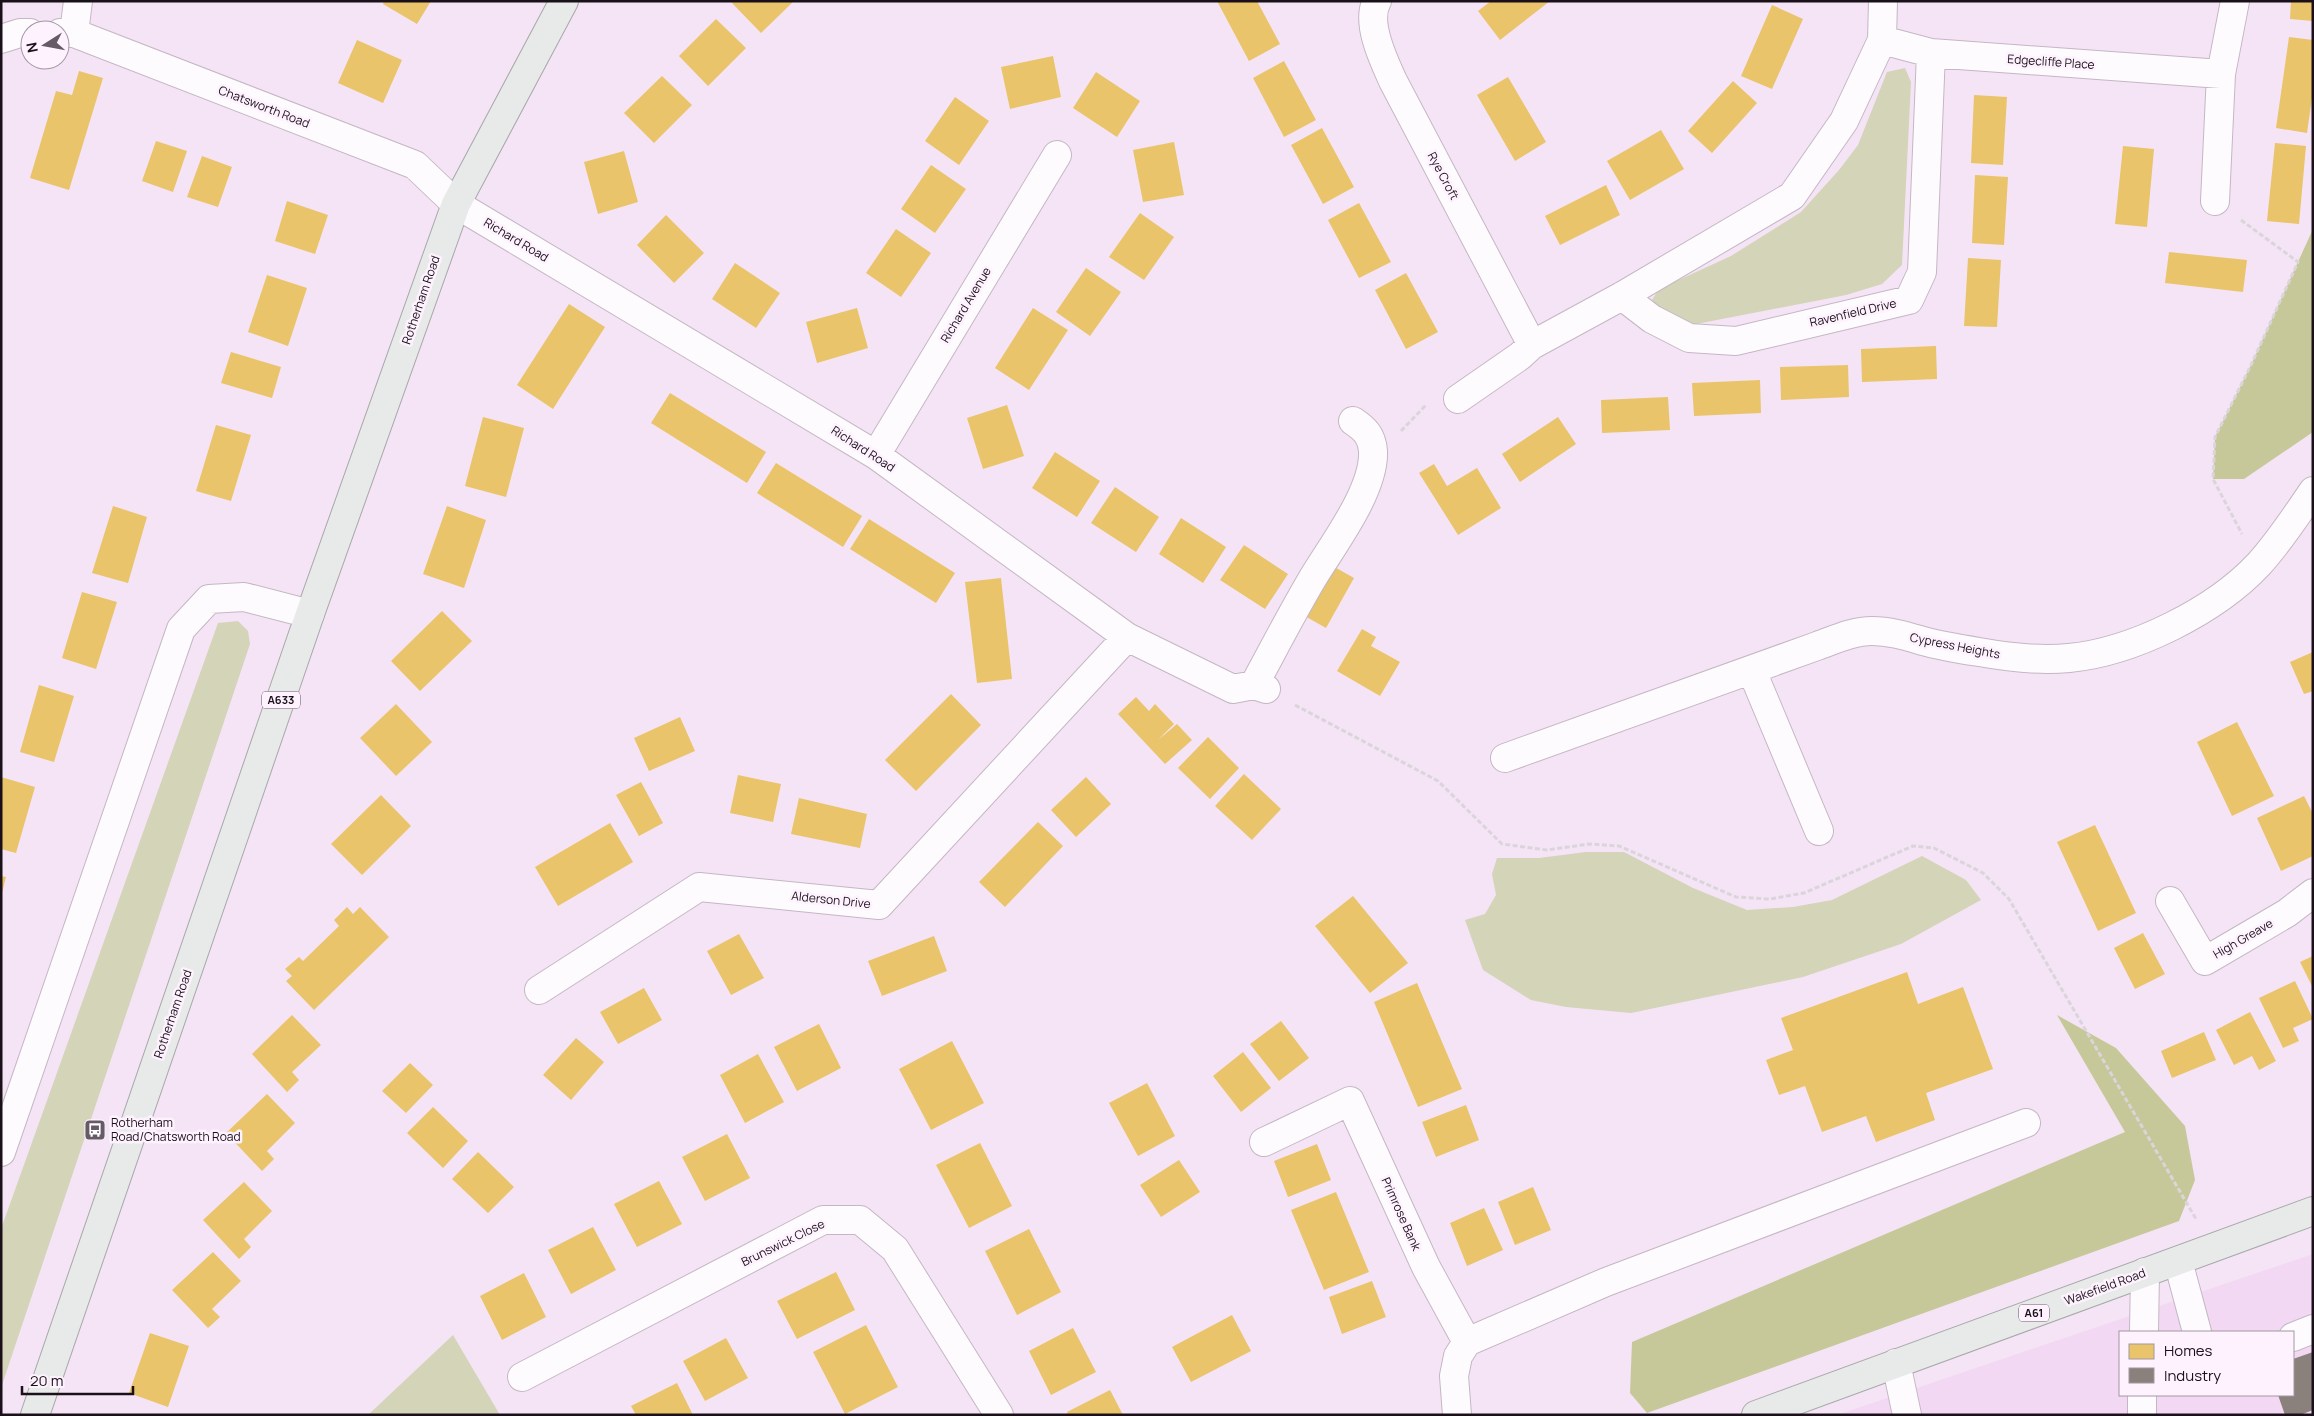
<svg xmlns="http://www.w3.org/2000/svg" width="2314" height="1416" viewBox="0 0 2314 1416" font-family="Manrope,sans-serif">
<rect width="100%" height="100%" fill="#f5e4f5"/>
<path fill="#f3d8f3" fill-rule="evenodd" d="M2313 1254V1415H1837ZM2120 1332H2293V1395H2120Z"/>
<path fill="#d3d4b8" d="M1905 68 1911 82 1902 265 1882 284 1846 295 1691 325 1659 310 1652 300 1659 289 1731 256 1801 212 1839 170 1858 145 1887 72Z
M238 621 248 631 250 644 1 1388V1229L218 623Z
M1586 852H1624L1693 888 1747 910 1793 907 1832 900 1922 856 1966 880 1981 900 1901 944 1803 977 1631 1013 1566 1007 1531 1000 1483 970 1465 920 1485 914 1496 895 1492 874 1497 858H1539Z
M453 1335 500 1415H368Z"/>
<path fill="#c6c899" d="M2313 229V432L2244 479H2213L2215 437 2251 365Z
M2057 1015 2116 1048 2185 1126 2195 1180 2179 1221 1647 1413 1630 1393 1632 1342 2125 1132Z"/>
<path fill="#e9c46a" d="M384 1H431L417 24 383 4Z
M733 1H794L761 33 732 3Z
M1217 1H1257L1280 44 1249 61Z
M1491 1H1550L1500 40 1478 11Z
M2291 1H2313V21L2290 19Z
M1772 5 1803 19 1772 89 1741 76Z
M716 19 746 48 708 86 679 56Z
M2289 37 2313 40V91L2307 133 2276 128Z
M357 40 402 60 383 103 338 83Z
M1053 56 1061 97 1010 109 1001 67Z
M1284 61 1316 120 1284 137 1253 78Z
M79 71 103 78 69 190 30 178 56 91 72 95Z
M1096 72 1140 101 1117 137 1073 108Z
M662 76 692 105 654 143 624 113Z
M1508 77 1546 142 1515 161 1477 95Z
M1733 81 1757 103 1712 153 1688 131Z
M1974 95 2007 97 2003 165 1971 163Z
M955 97 989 121 959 165 925 141Z
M1322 128 1354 187 1323 204 1291 145Z
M1661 130 1684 169 1630 200 1607 161Z
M156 141 187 151 173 192 142 181Z
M1174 142 1184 195 1143 202 1133 150Z
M2275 143 2306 146 2299 224 2267 221Z
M2123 146 2154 149 2147 227 2115 224Z
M624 151 638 202 598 214 584 162Z
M202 156 232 167 218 207 187 197Z
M931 165 966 189 935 233 901 209Z
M1975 175 2008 177 2004 245 1972 243Z
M1606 185 1620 215 1560 245 1545 216Z
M287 201 328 215 315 254 275 241Z
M1359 203 1391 262 1359 278 1328 220Z
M1140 213 1174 237 1144 280 1109 257Z
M666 215 704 253 674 283 637 245Z
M896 229 931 253 901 297 866 273Z
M2169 252 2247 260 2243 292 2165 283Z
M1968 258 2001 260 1997 327 1964 326Z
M735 263 780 293 756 328 712 299Z
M1086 268 1121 292 1090 336 1056 312Z
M1406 273 1438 332 1406 349 1375 290Z
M267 275 307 288 288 346 248 332Z
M569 304 605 327 553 409 517 385Z
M857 308 868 348 817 363 806 322Z
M1033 308 1068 330 1029 390 995 368Z
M1936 346 1937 379 1862 382 1861 349Z
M231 352 281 367 272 398 221 383Z
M1848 365 1849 397 1781 400 1780 367Z
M1760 380 1761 413 1694 416 1692 383Z
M670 393 766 452 747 483 651 423Z
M1668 397 1670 430 1602 433 1601 400Z
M1007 405 1024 456 983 469 967 418Z
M483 417 524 428 506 497 465 486Z
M1558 417 1576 444 1520 482 1502 454Z
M216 425 251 435 231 501 196 491Z
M1055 452 1100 481 1077 517 1032 488Z
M776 463 862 516 843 547 757 493Z
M1434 464 1447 486 1477 468 1501 508 1458 535 1419 473Z
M1115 487 1159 517 1136 552 1091 523Z
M113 506 147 517 128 583 92 573Z
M447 506 486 520 464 588 423 574Z
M1181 518 1226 547 1203 583 1159 554Z
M869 519 955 573 936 603 850 549Z
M1244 545 1288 574 1265 609 1220 580Z
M1331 565 1354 578 1326 628 1303 615Z
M1001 578 1012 679 977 683 965 582Z
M82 592 117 602 96 669 62 658Z
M442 611 472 641 420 691 391 661Z
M1362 629 1376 637 1371 646 1400 662 1380 696 1337 671Z
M2313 652V691L2304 694 2290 662Z
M39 685 74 696 54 762 20 752Z
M951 694 981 725 916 791 885 760Z
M1136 697 1149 711 1155 704 1174 724 1158 740 1177 724 1192 740 1165 764 1118 714Z
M396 704 432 742 396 776 360 738Z
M680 717 695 751 649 771 634 738Z
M2237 722 2274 796 2232 816 2197 742Z
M1208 737 1239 768 1210 799 1178 768Z
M1244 774 1281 809 1252 840 1215 806Z
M738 775 781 784 773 822 730 813Z
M1 777 35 787 16 853 1 849Z
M1086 777 1111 804 1076 837 1051 810Z
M641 782 663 823 639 836 616 795Z
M381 795 411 826 362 875 331 844Z
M2304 796 2313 814V856L2281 871 2257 818Z
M799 798 867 814 860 848 791 834Z
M1038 822 1063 846 1005 907 979 882Z
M610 823 633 862 558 906 535 867Z
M2095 825 2136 913 2098 931 2057 842Z
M1 876 6 877 2 893H1Z
M1353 896 1408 963 1370 993 1315 926Z
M347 907 353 914 360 907 389 937 314 1010 286 981 292 976 285 969 299 957 303 961 339 926 334 920Z
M2143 933 2165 974 2135 989 2114 948Z
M739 934 764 978 731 995 707 951Z
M934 936 947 971 882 996 868 961Z
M2313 956V988L2300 962Z
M1907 972 1918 1004 1963 987 1993 1069 1926 1093 1935 1120 1876 1142 1866 1116 1822 1132 1805 1086 1779 1095 1766 1060 1793 1050 1781 1018Z
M2295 981 2313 1019 2293 1028 2299 1041 2283 1048 2259 998Z
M1417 983 1462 1089 1418 1107 1374 1002Z
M644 988 662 1020 618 1044 600 1012Z
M2250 1012 2276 1061 2259 1070 2252 1056 2234 1065 2216 1030Z
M292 1015 321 1045 292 1072 299 1080 287 1092 252 1054Z
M1281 1021 1309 1058 1279 1081 1250 1044Z
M819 1024 841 1068 797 1091 774 1047Z
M2204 1032 2216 1060 2172 1078 2161 1051Z
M576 1038 604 1062 571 1100 543 1075Z
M952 1041 984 1103 931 1130 899 1069Z
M1243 1052 1271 1088 1241 1112 1213 1076Z
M758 1054 784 1102 745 1123 720 1075Z
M410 1063 433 1085 406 1113 382 1091Z
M1147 1083 1175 1136 1138 1156 1109 1103Z
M267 1094 295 1123 267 1151 274 1159 262 1171 226 1133Z
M1466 1105 1479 1140 1436 1157 1422 1122Z
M433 1107 468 1141 443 1168 407 1133Z
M727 1134 750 1178 705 1201 682 1157Z
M980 1143 1012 1206 969 1228 936 1165Z
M1317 1144 1331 1180 1288 1197 1274 1161Z
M478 1152 514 1187 488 1213 452 1179Z
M1179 1160 1200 1192 1161 1217 1140 1185Z
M659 1181 682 1224 637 1247 614 1204Z
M244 1182 272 1211 244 1239 251 1247 239 1259 203 1220Z
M1533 1187 1551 1230 1515 1245 1498 1202Z
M1336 1192 1369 1272 1324 1290 1291 1210Z
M1484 1208 1503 1250 1467 1266 1450 1223Z
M593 1227 616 1270 571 1294 548 1250Z
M1029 1229 1061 1292 1017 1315 985 1251Z
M213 1252 241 1281 212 1309 220 1317 208 1328 172 1290Z
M836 1272 855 1310 797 1339 777 1301Z
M524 1273 546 1317 502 1340 480 1296Z
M1372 1281 1386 1317 1342 1334 1329 1297Z
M1232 1315 1251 1351 1191 1382 1172 1347Z
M866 1325 898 1387 845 1414 813 1352Z
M1073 1328 1096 1372 1051 1395 1029 1351Z
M150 1333 189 1346 168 1407 129 1393Z
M726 1338 748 1378 705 1401 683 1361Z
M677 1383 693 1415H636L631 1406Z
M1110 1390 1123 1415H1068L1067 1412Z"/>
<path fill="#8a817c" d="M2313 1352V1410L2300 1415H2285L2278 1395H2293V1359Z"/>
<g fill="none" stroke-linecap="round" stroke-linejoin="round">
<g stroke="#c4b7c4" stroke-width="30">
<path id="minor" d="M1377 1C1365 22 1384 61 1393 81L1532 345
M60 33H74L415 165 456 204 876 455 1127 637 1233 689 1254 685 1266 689
M74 33 78 1
M1 39 20 33H30
M1882 40 1931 53 2221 74 2235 1
M2215 201 2221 74
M1622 296 1652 319 1689 338 1736 341 1909 300 1922 272 1931 53
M1458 399 1520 356 1532 345 1622 296 1792 196 1844 121 1882 40 1883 1
M876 455 1057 155
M1752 671 1819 831
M1254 685C1273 650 1291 615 1311 581 1331 547 1375 491 1373 451 1372 436 1365 429 1353 421
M1505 758 1817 646C1834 640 1853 631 1872 631 1890 631 1906 636 1923 641 1941 646 1960 649 1979 652 2007 657 2040 661 2069 658 2133 652 2215 611 2259 564 2279 542 2296 516 2313 491
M2170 901 2205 961 2287 913 2313 893
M539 990 699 887 879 905 1127 637
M1264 1142 1350 1101 1426 1267 1467 1342 1458 1356 1454 1376 1457 1415
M1 1152 181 629 209 599 244 597 310 614
M2178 1261 2197 1332
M2144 1332 2145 1272
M2293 1337 2313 1329
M1467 1342 1606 1282 2026 1123
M1896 1363 1907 1415
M522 1377 823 1220H860L895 1249 999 1415
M2142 1415V1395"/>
</g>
<g stroke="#a7a8a9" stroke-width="30">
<path id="major" d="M35 1415 310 614 456 204 564 1
M1756 1415 2313 1211"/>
</g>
<path stroke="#dad5da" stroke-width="3" stroke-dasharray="5 2.5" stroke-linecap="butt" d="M2241 220 2298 262 2251 365 2215 437 2213 479 2242 534
M1401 431 1426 405
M1295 705 1438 781 1502 844 1547 850 1589 844 1619 846 1736 897 1770 899 1804 893 1913 846 1934 848 1983 873 2009 899 2196 1219"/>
<use href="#minor" stroke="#fefbfe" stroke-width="28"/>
<use href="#major" stroke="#e7eae8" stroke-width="28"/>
</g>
<defs>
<g id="bus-square" transform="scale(1.125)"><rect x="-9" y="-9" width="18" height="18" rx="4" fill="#675a67" stroke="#fdf2fd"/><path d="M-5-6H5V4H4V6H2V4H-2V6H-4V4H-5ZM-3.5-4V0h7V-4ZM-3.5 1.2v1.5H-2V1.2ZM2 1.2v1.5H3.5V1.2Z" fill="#fff"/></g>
</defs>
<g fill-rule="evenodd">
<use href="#bus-square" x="95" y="1130"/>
</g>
<g text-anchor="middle" stroke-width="5" stroke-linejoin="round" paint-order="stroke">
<g fill="#fdf2fd" stroke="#5e545e" stroke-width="1">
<rect x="262" y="691.5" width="38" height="17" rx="4"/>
<rect x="2019" y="1304.5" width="30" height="17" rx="4"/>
</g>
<g font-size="11" font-weight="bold" fill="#1a101a">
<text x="281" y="704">A633</text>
<text x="2034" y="1317">A61</text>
</g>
<g font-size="12" fill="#1a101a" stroke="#fdf2fd">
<text transform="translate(2051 62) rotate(4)" y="4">Edgecliffe Place</text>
<text transform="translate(264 107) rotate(21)" y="4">Chatsworth Road</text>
<text transform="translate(1443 176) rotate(62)" y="4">Rye Croft</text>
<text transform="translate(516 240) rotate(31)" y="4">Richard Road</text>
<text transform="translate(421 300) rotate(-71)" y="4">Rotherham Road</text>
<text transform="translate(966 305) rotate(-59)" y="4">Richard Avenue</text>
<text transform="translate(1853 313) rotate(-13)" y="4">Ravenfield Drive</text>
<text transform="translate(863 449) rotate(33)" y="4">Richard Road</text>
<text transform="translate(1955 646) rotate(11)" y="4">Cypress Heights</text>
<text transform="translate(831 900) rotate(6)" y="4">Alderson Drive</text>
<text transform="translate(2243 939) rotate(-30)" y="4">High Greave</text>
<text transform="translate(173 1014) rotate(-71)" y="4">Rotherham Road</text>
<text transform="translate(1401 1214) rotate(66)" y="4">Primrose Bank</text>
<text transform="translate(783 1243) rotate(-26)" y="4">Brunswick Close</text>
<text transform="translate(2105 1287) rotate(-20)" y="4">Wakefield Road</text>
</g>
<g font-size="12" fill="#1a101a" stroke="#fdf2fd" text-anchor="start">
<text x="111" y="1127">Rotherham<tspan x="111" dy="14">Road/Chatsworth Road</tspan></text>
</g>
</g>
<rect width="2314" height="1416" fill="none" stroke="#1a101a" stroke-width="5"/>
<rect x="2119" y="1331" width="175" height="65" fill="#fdf2fd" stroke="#a298a2"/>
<rect x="2129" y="1344" width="25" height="15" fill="#e9c46a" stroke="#a298a2"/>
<text x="2164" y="1356" font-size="15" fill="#1a101a">Homes</text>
<rect x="2129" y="1368" width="25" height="15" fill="#8a817c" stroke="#a298a2"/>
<text x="2164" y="1381" font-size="15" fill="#1a101a">Industry</text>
<g transform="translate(45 45) rotate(259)"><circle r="24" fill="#fdf2fd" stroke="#a298a2"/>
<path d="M0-4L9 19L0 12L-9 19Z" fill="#675a67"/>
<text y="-8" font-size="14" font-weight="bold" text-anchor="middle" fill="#1a101a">N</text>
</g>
<path d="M22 1386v8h111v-8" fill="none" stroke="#1a101a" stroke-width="2.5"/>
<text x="30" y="1386" font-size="15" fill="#1a101a" stroke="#fdf2fd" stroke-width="4" paint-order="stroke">20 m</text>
</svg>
